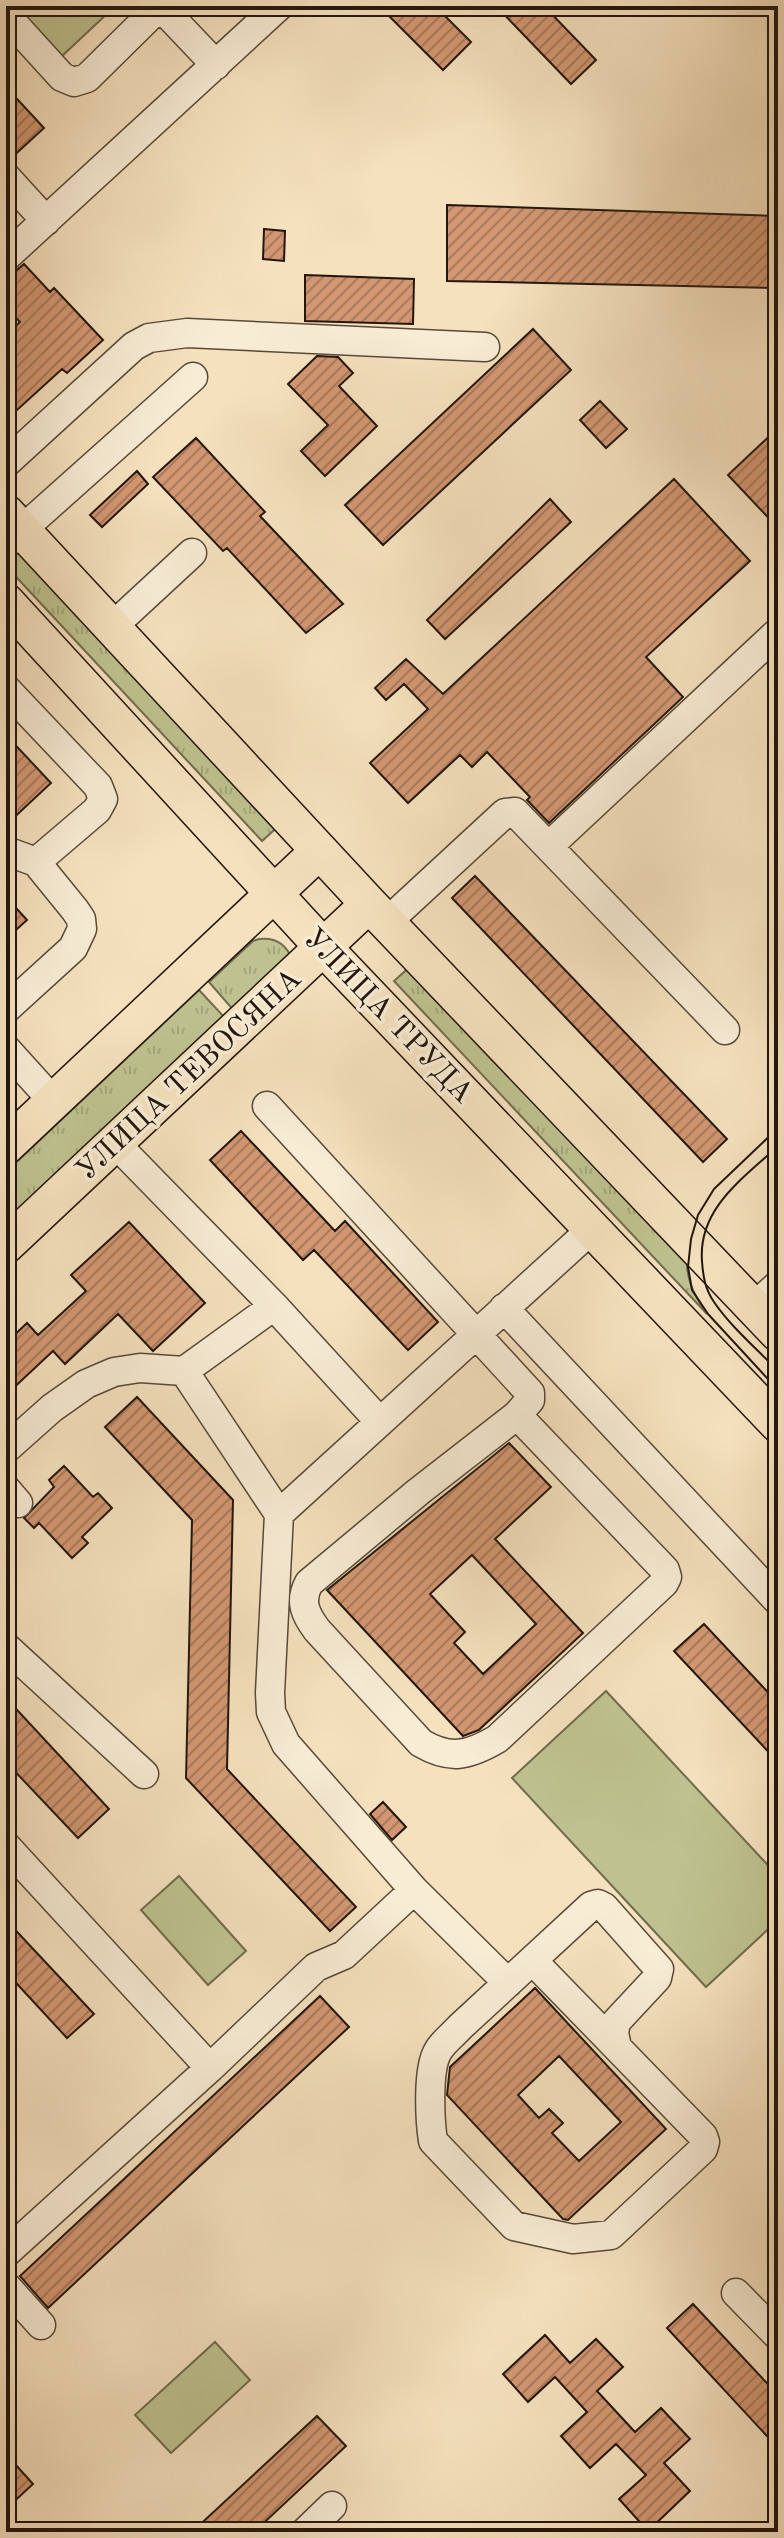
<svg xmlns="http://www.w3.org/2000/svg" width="784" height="2538" viewBox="0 0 784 2538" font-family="'Old Standard TT',serif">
<defs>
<pattern id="grass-tufts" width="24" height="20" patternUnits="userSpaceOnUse" patternTransform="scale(2)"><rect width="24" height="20" fill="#bec290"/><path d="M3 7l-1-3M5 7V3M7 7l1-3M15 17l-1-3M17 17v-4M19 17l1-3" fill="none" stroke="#a3a67b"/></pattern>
<pattern id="building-hatch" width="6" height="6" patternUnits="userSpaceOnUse" patternTransform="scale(2)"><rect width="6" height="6" fill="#d29772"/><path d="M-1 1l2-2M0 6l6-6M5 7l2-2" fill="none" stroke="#aa7a5c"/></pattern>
</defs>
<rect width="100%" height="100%" fill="#f5e1be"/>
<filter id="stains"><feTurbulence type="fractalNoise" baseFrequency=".0025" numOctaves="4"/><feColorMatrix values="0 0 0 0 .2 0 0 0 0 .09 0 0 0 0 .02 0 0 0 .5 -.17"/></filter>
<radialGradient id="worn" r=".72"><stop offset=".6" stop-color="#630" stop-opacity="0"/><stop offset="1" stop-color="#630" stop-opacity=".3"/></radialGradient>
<path fill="url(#grass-tufts)" stroke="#706c4e" stroke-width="2" d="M23 545 282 823 262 841 6 566V561Z
M259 939C275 937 286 944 292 959L242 1020 209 982 253 941Z
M414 963 687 1253C685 1277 693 1294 707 1314L394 981Z
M199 990 225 1018 6 1225V1172Z"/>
<path fill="#bec290" stroke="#706c4e" stroke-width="2" d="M21 6H103L109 12 62 56 18 9Z
M606 1691 778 1876V1920L706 1987 512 1778Z
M179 1876 246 1951 208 1985 141 1910Z
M215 2342 250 2380 171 2453 135 2415Z"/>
<path fill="url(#building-hatch)" stroke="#22160d" stroke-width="2" fill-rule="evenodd" d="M379 6H435L471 42 443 70Z
M496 6H544L596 60 571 84Z
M6 87 44 128 8 161 6 160Z
M447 205 778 216V288L447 281Z
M264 229 285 231 284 261 263 259Z
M24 264 50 292 54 288 103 340 67 373 62 369 6 420V335L20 322 6 308V274L17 270Z
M305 275 414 279 413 324 305 321Z
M533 329 571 370 383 545 345 505Z
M317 356 338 357 353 373 339 386 377 426 325 476 301 451 328 425 288 384Z
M600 401 627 429 606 448 580 420Z
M778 428V528L728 475Z
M196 438 265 512 260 516 343 604 306 633 227 548 223 551 153 477Z
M137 471 148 484 102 527 90 515Z
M674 479 750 561 646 657 683 697 549 823 527 800 530 797 487 752 472 767 460 755 408 803 370 763 428 709 404 684 386 700 375 688 406 659 443 694Z
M550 499 571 522 445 639 427 620Z
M6 735 51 783 6 825Z
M475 876 727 1139 703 1162 452 898Z
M6 897 27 920 6 939Z
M241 1131 335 1231 345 1221 438 1322 408 1350 314 1250 303 1260 210 1160Z
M129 1222 205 1303 153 1351 118 1314 65 1364 53 1351 6 1395V1343L27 1323 38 1335 86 1291 71 1275Z
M137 1397 233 1500 227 1769 356 1907 330 1931 186 1778 192 1520 105 1427Z
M509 1443 551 1487 495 1539 583 1633 479 1730 463 1736 327 1590ZM472 1555 536 1624 483 1674 454 1643 465 1632 430 1594Z
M64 1466 93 1497 98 1493 112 1508 82 1537 88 1543 72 1558 39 1523 34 1528 24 1518 54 1487 49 1480Z
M704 1624 778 1703V1762L674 1651Z
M6 1698 109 1809 78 1838 6 1762Z
M383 1802 406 1827 392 1840 370 1814Z
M6 1920 94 2014 67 2038 6 1972Z
M535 1988 666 2129 568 2220 563 2219 447 2095 450 2067ZM559 2056 621 2122 579 2161 552 2133 563 2123 549 2109 539 2118 518 2095Z
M320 1996 349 2027 48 2308 20 2276Z
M693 2304 778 2395V2448L667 2328Z
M545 2335 570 2363 596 2339 623 2367 597 2391 635 2432 661 2408 690 2439 664 2463 690 2491 648 2531 619 2499 646 2475 616 2444 590 2468 561 2436 587 2412 555 2377 528 2402 503 2374Z
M317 2416 346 2446 254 2532H192Z
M6 2454 33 2484 6 2509Z"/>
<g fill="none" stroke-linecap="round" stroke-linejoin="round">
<g stroke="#574939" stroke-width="31">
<path id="minor" d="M8 6V16L12 22 62 77 74 82 87 78 160 6
M160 6 216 65
M6 177 46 221
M6 257 279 6
M6 463 134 346 149 338 187 333 485 347
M6 544 193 377
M112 627 192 553
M6 689 98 786 103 799 97 810 36 862 6 851
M549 846 778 632
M387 922 505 813 515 812 725 1030
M6 1009 73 948 82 929 81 919 75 910 36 862
M6 1049 53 1101
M267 1106 530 1393V1400L517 1415 418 1492 309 1583C299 1601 305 1614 317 1630L421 1743C450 1760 468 1756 497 1739L664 1583 667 1577 665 1570 517 1415
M274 1306 380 1422
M754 1307 778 1285
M504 1308 778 1601
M184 1371 279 1514
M6 1449 52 1408 86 1384 114 1372 140 1368 184 1371 274 1306 115 1143
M6 1489 18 1503
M6 1647 144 1774
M6 1846 210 2068
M414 1890 508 1983
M533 1961 703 2136 705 2142 703 2149 611 2235 573 2239 514 2226 433 2141C430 2121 427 2069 438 2051 443 2042 453 2035 460 2027L591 1906 598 1904 604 1907 659 1969 657 1978 616 2022 614 2033 617 2047
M6 2253 210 2068 316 1967 344 1955 414 1890 286 1744 271 1712 270 1693 279 1514 593 1228
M6 2286 41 2325
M736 2293 778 2336
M305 2532 332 2506"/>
</g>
<g stroke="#22160d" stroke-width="39">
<path id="major" d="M6 513 369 904 778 1333
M6 602 323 947 778 1424
M6 1146 319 851
M6 1245 369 904"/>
</g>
<use href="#minor" stroke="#f8ecd5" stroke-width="28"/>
<use href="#major" stroke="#f5e1be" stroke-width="36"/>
<path stroke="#22160d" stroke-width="2" d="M778 1128 714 1189 698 1215 691 1239 688 1267 692 1290 708 1314 778 1390
M778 1146C744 1178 698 1208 702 1261 703 1276 705 1289 714 1302 731 1327 757 1349 778 1371"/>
</g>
<g text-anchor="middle" stroke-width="7" stroke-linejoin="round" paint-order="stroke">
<g font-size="30" fill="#22160d" stroke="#f8ecd5">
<text transform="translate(389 1015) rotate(46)" y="10">УЛИЦА ТРУДА</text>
<text transform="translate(188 1074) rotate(-43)" y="10">УЛИЦА ТЕВОСЯНА</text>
</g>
</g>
<rect width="784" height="2538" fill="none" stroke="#f5e1be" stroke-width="32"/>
<rect x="8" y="8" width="768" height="2522" fill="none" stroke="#22160d" stroke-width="4"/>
<rect x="16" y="16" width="752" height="2506" fill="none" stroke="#22160d" stroke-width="2"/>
<rect width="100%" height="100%" filter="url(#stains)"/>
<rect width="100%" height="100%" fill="url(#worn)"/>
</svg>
